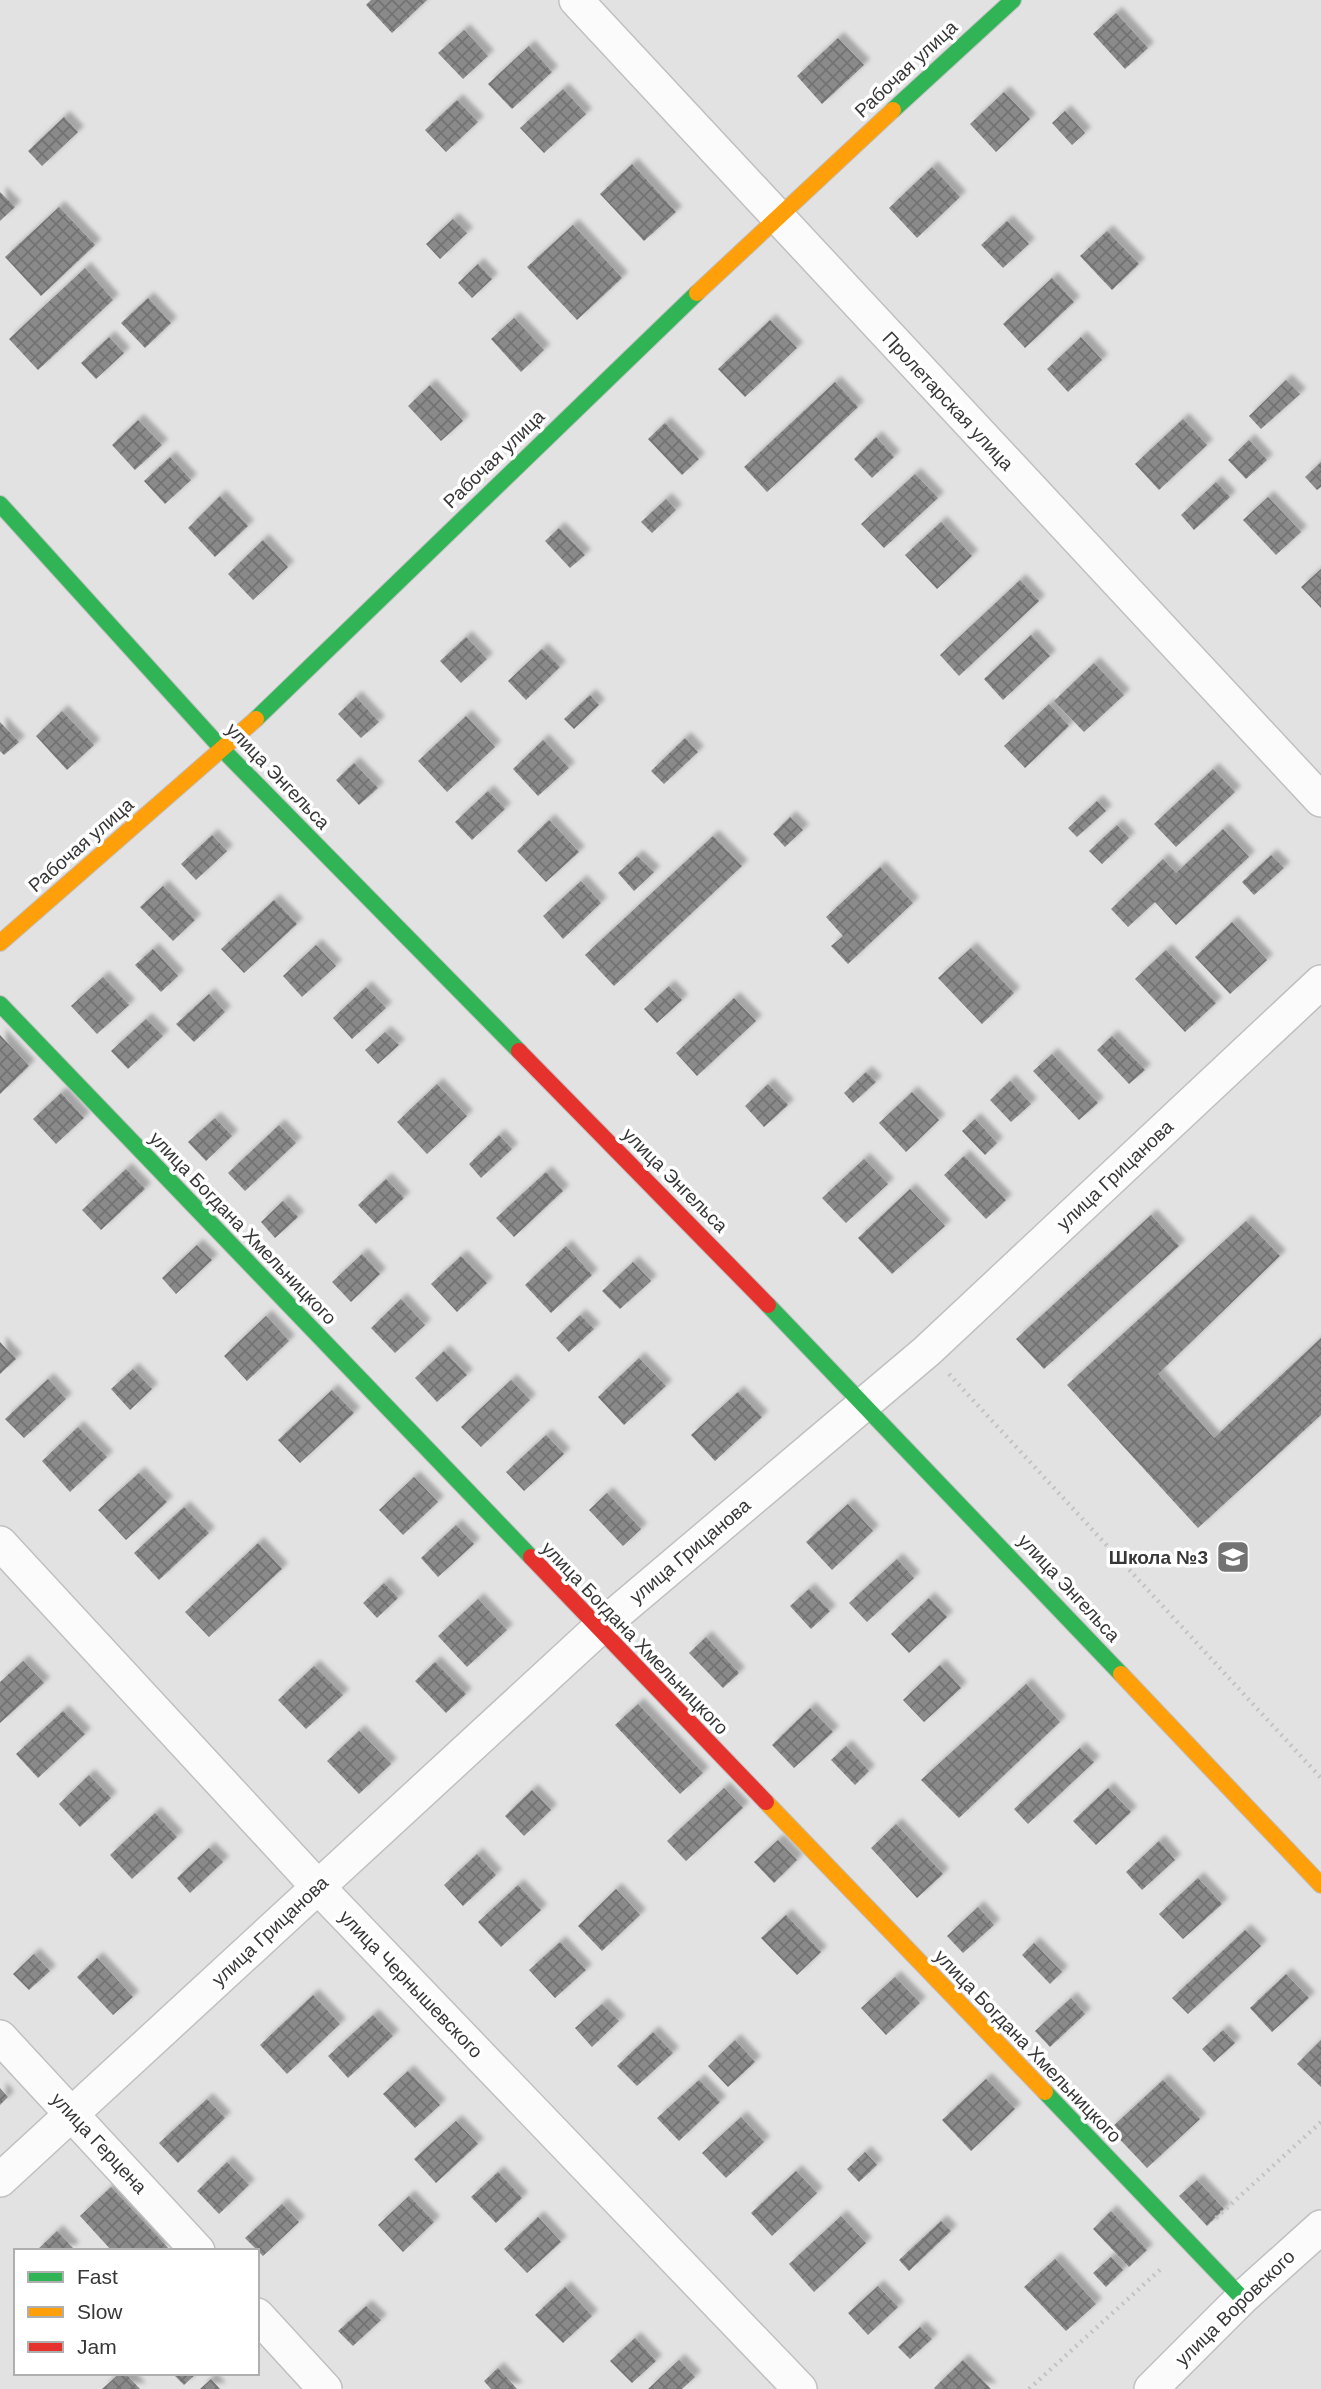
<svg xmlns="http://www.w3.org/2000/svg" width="1321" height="2389" viewBox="0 0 1321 2389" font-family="Helvetica,sans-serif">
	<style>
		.building { fill: url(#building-cross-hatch); filter: url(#shadow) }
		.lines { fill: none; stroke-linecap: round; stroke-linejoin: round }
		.street-casing { stroke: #c0c0c1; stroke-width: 36 }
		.fast-casing { stroke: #c0c0c1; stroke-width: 18 }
		.slow-casing { stroke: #c0c0c1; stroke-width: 18 }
		.jam-casing { stroke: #c0c0c1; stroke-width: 18 }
		.path { stroke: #c3c3c3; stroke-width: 4.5; stroke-dasharray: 2 5; stroke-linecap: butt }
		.street { stroke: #fbfbfb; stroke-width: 33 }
		.fast { stroke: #30b455; stroke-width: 16 }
		.slow { stroke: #ff9f0a; stroke-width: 16 }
		.jam { stroke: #e5322d; stroke-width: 16 }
		.labels { text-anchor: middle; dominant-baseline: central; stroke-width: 7; stroke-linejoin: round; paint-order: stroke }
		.street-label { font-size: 19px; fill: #373738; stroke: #fff }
		.poi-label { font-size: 19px; font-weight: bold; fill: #373738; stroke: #fff; text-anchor: end }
	</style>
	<defs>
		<pattern id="building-cross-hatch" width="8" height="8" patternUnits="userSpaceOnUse" patternTransform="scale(1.75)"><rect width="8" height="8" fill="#8a8a8a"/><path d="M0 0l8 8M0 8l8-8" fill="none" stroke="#727272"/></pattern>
		<filter id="shadow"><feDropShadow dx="6" dy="-6" stdDeviation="2" flood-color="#0004"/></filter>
	</defs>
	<rect width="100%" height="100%" fill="#e2e2e3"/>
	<g class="building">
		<polygon points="371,0 427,0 392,33 366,5"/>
		<polygon points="1116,13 1148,48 1125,69 1093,34"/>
		<polygon points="464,30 488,56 463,79 438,53"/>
		<polygon points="838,38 864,65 822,104 797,76"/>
		<polygon points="529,46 552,72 512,109 488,84"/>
		<polygon points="563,89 586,114 544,153 520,128"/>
		<polygon points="1004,92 1030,119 996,152 970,124"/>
		<polygon points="457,100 478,122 446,152 425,130"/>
		<polygon points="1065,111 1085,133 1072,145 1052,123"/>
		<polygon points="64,117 78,132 42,166 28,151"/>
		<polygon points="632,164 676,212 644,241 600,194"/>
		<polygon points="932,167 960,197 917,238 889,208"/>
		<polygon points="0,192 15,207 0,221"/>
		<polygon points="59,207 95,245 41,296 5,257"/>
		<polygon points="453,219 467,233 440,259 426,244"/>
		<polygon points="1007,221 1029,244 1003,268 981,245"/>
		<polygon points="573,225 622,278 577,320 527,267"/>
		<polygon points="1107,231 1139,264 1112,290 1080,256"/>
		<polygon points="478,264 492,279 472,298 458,283"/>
		<polygon points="85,268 113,300 38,370 9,339"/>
		<polygon points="1052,278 1074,302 1025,348 1003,324"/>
		<polygon points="148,298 171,323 145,348 121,323"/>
		<polygon points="514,318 544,350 521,372 491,339"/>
		<polygon points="770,320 797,348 745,397 718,369"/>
		<polygon points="109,337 124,353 96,379 81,363"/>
		<polygon points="1081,337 1102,360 1068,392 1047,369"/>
		<polygon points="1286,380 1300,394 1261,429 1249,416"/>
		<polygon points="835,382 858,407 767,492 744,467"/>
		<polygon points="430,385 463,421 441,441 408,406"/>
		<polygon points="1183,419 1207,445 1159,490 1135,464"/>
		<polygon points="138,420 162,445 135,470 112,445"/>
		<polygon points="665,423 699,459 682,475 648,439"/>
		<polygon points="876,437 894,457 872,478 854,459"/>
		<polygon points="1249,440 1267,460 1246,479 1228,460"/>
		<polygon points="170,457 191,480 165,504 144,481"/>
		<polygon points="1321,462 1321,487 1317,490 1305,477"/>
		<polygon points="915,474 938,498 884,548 861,524"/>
		<polygon points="1216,482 1230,497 1194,530 1181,515"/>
		<polygon points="220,496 248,526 215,557 188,528"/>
		<polygon points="1268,497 1301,532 1276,555 1243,520"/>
		<polygon points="666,499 676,510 652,533 641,522"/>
		<polygon points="941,522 972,556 937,589 905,555"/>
		<polygon points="559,528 585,555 570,568 545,541"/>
		<polygon points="263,540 288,567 253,600 228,574"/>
		<polygon points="1321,569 1321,608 1301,587"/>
		<polygon points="1020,580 1039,601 959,676 940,655"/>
		<polygon points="1031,635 1050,656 1003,700 984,679"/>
		<polygon points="466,637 487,659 461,683 440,661"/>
		<polygon points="542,649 560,667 526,700 508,681"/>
		<polygon points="1094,663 1124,695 1084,732 1054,701"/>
		<polygon points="590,695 599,705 574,729 564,719"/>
		<polygon points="356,697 379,722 361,738 338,714"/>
		<polygon points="1049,704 1069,726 1025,768 1004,746"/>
		<polygon points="62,711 94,745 67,770 36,736"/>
		<polygon points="466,716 495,747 447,792 418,761"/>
		<polygon points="0,722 19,742 4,755 0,751"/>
		<polygon points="685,738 698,752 664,784 651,771"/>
		<polygon points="543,740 569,768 538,796 513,769"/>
		<polygon points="354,763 378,788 359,805 336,780"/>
		<polygon points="1213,769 1235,792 1176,847 1154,824"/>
		<polygon points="488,791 505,809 472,840 455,822"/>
		<polygon points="1097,801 1106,811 1077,837 1068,828"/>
		<polygon points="790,817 803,830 785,847 773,834"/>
		<polygon points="549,820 579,852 546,882 517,851"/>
		<polygon points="1117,825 1129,838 1102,864 1089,851"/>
		<polygon points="1223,829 1249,857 1176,925 1155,902 1128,927 1111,909 1163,859 1176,873"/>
		<polygon points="212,835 227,851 196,880 181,864"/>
		<polygon points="713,836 742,866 614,986 585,955"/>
		<polygon points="1271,855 1284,868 1254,895 1242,882"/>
		<polygon points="637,856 654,872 634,891 618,873"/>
		<polygon points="880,867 913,903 848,964 831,946 843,936 826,917"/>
		<polygon points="581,881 601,903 563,939 543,916"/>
		<polygon points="163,886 195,920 173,941 140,907"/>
		<polygon points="274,900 297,924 244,973 221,949"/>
		<polygon points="1232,922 1267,960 1230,994 1195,957"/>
		<polygon points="316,945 336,966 302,997 283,976"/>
		<polygon points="971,948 1014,993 982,1024 938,978"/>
		<polygon points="153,949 178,976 161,992 135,965"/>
		<polygon points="1166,950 1216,1003 1185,1032 1135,979"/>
		<polygon points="103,977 129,1005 97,1034 71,1006"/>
		<polygon points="669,986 682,1000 657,1023 644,1009"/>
		<polygon points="366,987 386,1008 352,1039 333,1018"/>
		<polygon points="209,994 225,1012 194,1042 176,1024"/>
		<polygon points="734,998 756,1021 697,1076 676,1053"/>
		<polygon points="146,1019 163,1036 128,1069 111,1051"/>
		<polygon points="385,1032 399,1045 378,1064 365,1050"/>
		<polygon points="0,1035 29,1066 0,1094"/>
		<polygon points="1112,1036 1145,1070 1129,1084 1097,1050"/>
		<polygon points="1052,1054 1098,1103 1079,1120 1033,1071"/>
		<polygon points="866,1072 876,1082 853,1103 844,1093"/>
		<polygon points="1010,1081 1031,1104 1011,1122 990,1100"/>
		<polygon points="437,1084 467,1116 427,1154 397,1122"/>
		<polygon points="768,1084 788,1105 764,1127 745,1106"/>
		<polygon points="912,1092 939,1120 906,1152 879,1123"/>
		<polygon points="61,1093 84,1118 56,1144 33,1119"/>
		<polygon points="215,1118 232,1136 206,1161 188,1142"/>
		<polygon points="975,1119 997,1143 985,1155 962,1131"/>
		<polygon points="279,1125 296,1143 245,1191 228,1173"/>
		<polygon points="499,1135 512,1149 481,1178 469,1164"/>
		<polygon points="964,1156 1006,1200 986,1219 944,1175"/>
		<polygon points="864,1159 888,1184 846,1223 822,1198"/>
		<polygon points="126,1169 145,1189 101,1230 82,1210"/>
		<polygon points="546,1172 563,1191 514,1237 496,1218"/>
		<polygon points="386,1179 404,1198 376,1224 358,1205"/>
		<polygon points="910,1189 945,1226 892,1274 858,1238"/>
		<polygon points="283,1201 298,1217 275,1238 261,1222"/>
		<polygon points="1151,1215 1179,1246 1044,1369 1016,1339"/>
		<polygon points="1246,1221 1280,1256 1158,1374 1214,1438 1321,1338 1321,1415 1198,1528 1067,1385"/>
		<polygon points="197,1245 212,1260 176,1294 162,1278"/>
		<polygon points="566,1246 592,1275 551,1313 525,1285"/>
		<polygon points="362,1254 380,1274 351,1302 332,1282"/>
		<polygon points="461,1256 487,1283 457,1312 431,1284"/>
		<polygon points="633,1262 651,1281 620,1309 602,1291"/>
		<polygon points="401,1299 425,1325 395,1353 371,1328"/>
		<polygon points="580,1315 594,1329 569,1352 556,1338"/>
		<polygon points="266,1316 289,1341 247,1381 224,1356"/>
		<polygon points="0,1342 16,1359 0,1374"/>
		<polygon points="444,1351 467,1375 437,1402 415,1378"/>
		<polygon points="639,1358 666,1386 624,1425 598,1397"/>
		<polygon points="133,1369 152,1389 130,1410 111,1389"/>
		<polygon points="48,1379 66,1399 24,1438 5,1419"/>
		<polygon points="511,1380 530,1400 481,1447 461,1427"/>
		<polygon points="332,1390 354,1413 300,1463 278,1440"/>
		<polygon points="738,1392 762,1417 715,1461 691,1435"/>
		<polygon points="78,1427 107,1457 70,1492 42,1461"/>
		<polygon points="546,1435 564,1454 524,1491 506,1472"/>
		<polygon points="139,1473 167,1502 126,1540 98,1510"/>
		<polygon points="414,1477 438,1502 403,1535 379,1510"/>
		<polygon points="607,1493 641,1529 623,1546 589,1510"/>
		<polygon points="848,1504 873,1531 832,1570 806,1542"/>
		<polygon points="184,1507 209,1533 159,1580 134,1553"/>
		<polygon points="456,1525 474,1544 438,1577 421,1558"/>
		<polygon points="258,1543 282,1569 209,1637 185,1612"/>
		<polygon points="897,1559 914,1578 867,1622 849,1603"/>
		<polygon points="384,1583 398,1598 377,1618 363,1603"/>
		<polygon points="809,1589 830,1611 811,1629 790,1606"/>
		<polygon points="929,1598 947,1617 909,1653 891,1634"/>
		<polygon points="478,1599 507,1630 467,1667 438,1636"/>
		<polygon points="706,1637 739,1673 723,1688 689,1653"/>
		<polygon points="23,1661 44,1683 0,1723 0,1682"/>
		<polygon points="435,1662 466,1694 446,1713 415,1681"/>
		<polygon points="940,1665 961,1688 924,1722 903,1700"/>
		<polygon points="314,1666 343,1695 306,1729 278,1700"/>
		<polygon points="1026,1684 1060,1722 959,1818 921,1780"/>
		<polygon points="638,1704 703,1773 680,1794 615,1725"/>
		<polygon points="810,1708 833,1732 794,1768 772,1745"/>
		<polygon points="63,1711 85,1734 38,1778 16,1754"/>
		<polygon points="359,1731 391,1764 359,1794 327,1761"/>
		<polygon points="846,1746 869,1771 855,1785 831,1760"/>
		<polygon points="1080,1748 1094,1762 1028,1824 1014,1809"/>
		<polygon points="89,1775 111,1798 80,1827 59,1804"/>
		<polygon points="724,1788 743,1808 686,1861 667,1841"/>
		<polygon points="1108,1788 1131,1812 1096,1845 1073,1821"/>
		<polygon points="532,1790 551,1810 524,1836 505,1816"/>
		<polygon points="155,1813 177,1837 132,1879 110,1855"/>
		<polygon points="896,1824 943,1874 917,1898 871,1848"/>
		<polygon points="778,1840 797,1860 774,1883 754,1862"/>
		<polygon points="1159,1841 1175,1860 1142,1890 1126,1872"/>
		<polygon points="209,1848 223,1862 190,1893 177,1878"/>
		<polygon points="477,1854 496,1875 463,1906 444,1885"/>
		<polygon points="1198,1878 1222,1904 1183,1939 1159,1914"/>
		<polygon points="518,1885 541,1910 501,1947 478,1922"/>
		<polygon points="616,1889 640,1915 602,1951 578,1926"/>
		<polygon points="978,1907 994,1925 963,1953 947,1936"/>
		<polygon points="786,1915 821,1952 797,1975 761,1938"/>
		<polygon points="1245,1930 1261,1946 1188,2014 1172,1998"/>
		<polygon points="560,1942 586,1970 555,1998 529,1970"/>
		<polygon points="1034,1943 1062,1972 1050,1984 1022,1955"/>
		<polygon points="34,1954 50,1971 29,1990 13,1974"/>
		<polygon points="97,1958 133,1997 113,2015 77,1977"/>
		<polygon points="1286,1974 1309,1998 1272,2032 1250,2008"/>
		<polygon points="895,1977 920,2003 886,2035 861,2008"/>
		<polygon points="313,1995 340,2024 287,2074 260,2045"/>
		<polygon points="1071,1998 1085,2014 1050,2047 1035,2031"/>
		<polygon points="602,2004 619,2021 592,2047 575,2028"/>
		<polygon points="373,2015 393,2036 348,2078 328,2056"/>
		<polygon points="1223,2030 1235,2043 1214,2062 1202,2049"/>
		<polygon points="653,2032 673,2053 637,2086 617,2066"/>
		<polygon points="735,2040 755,2062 728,2087 708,2066"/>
		<polygon points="1321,2040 1321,2087 1297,2064"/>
		<polygon points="408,2071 440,2105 415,2128 383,2094"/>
		<polygon points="986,2079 1015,2109 971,2151 942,2120"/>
		<polygon points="699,2080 720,2102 679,2141 657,2118"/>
		<polygon points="1163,2080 1200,2119 1147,2168 1110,2129"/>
		<polygon points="0,2088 8,2097 0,2105"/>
		<polygon points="207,2099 225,2118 178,2163 159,2143"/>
		<polygon points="741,2117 764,2142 726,2178 702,2153"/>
		<polygon points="456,2121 478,2144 436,2183 414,2159"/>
		<polygon points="865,2152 877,2165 859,2182 847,2169"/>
		<polygon points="227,2162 249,2185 219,2214 197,2191"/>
		<polygon points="796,2171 817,2193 772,2236 751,2213"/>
		<polygon points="498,2172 522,2198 496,2223 471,2197"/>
		<polygon points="1197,2180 1224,2209 1207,2226 1179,2196"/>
		<polygon points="111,2187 171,2251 112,2251 80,2216"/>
		<polygon points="409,2196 434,2222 403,2252 378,2225"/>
		<polygon points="282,2204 299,2222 263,2256 245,2238"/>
		<polygon points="1111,2211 1147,2250 1129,2267 1093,2229"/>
		<polygon points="841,2216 866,2243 814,2292 789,2264"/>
		<polygon points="538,2217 561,2242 527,2273 504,2249"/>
		<polygon points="941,2221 951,2231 909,2271 899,2260"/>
		<polygon points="57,2231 73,2248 70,2251 36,2251"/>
		<polygon points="1111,2257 1123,2270 1106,2287 1093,2273"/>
		<polygon points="1055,2259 1096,2304 1066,2331 1024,2287"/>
		<polygon points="878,2286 898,2307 868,2335 848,2313"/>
		<polygon points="565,2287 592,2316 563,2343 535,2315"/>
		<polygon points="366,2306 381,2320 353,2346 338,2331"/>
		<polygon points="920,2327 932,2339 910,2359 898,2347"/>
		<polygon points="635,2338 656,2361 632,2383 610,2361"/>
		<polygon points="679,2360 695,2377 682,2389 648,2389"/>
		<polygon points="963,2360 991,2389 935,2389 934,2388"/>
		<polygon points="498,2368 517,2389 491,2389 484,2381"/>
		<polygon points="120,2373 125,2373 140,2389 102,2389"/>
		<polygon points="172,2373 197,2373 184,2385"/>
		<polygon points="211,2379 220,2389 200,2389"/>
	</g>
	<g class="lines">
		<defs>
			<g id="street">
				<polyline points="576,0 1321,800"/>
				<polyline points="0,1543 318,1887 800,2389"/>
				<polyline points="0,2037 198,2251"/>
				<polyline points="0,2180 598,1629 927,1351 1321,982"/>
				<polyline points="257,2315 325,2389"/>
				<polyline points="1151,2389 1242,2298 1321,2227"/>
			</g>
			<g id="fast">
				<polyline points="893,110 1013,0"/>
				<polyline points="0,504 223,750 519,1051"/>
				<polyline points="256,719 697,293"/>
				<polyline points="0,1004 531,1557"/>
				<polyline points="768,1305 1121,1674"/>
				<polyline points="1045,2092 1242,2298"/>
			</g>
			<g id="slow">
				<polyline points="697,293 893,110"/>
				<polyline points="0,943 256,719"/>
				<polyline points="1121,1674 1321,1885"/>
				<polyline points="766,1802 1045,2092"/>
			</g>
			<g id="jam">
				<polyline points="519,1051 768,1305"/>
				<polyline points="531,1557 766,1802"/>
			</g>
		</defs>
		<use href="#street" class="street-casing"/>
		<use href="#fast" class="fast-casing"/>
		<use href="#slow" class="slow-casing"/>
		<use href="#jam" class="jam-casing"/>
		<g class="path">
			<polyline points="949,1374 1321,1778"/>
			<polyline points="1216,2218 1321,2122"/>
			<polyline points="1029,2389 1163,2267"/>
		</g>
		<use href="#street" class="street"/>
		<use href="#fast" class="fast"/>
		<use href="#slow" class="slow"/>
		<use href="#jam" class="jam"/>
	</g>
	<defs>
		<symbol id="school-square" viewBox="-11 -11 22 22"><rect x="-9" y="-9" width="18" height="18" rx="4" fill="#737374" stroke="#fff"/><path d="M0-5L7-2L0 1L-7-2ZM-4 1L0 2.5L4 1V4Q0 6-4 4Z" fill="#fff"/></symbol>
	</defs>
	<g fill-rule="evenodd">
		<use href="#school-square" x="1214" y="1538" width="38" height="38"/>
	</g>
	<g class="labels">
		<g class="street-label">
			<text transform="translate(906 69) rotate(-43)">Рабочая улица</text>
			<text transform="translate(948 401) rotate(47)">Пролетарская улица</text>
			<text transform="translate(494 459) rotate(-44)">Рабочая улица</text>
			<text transform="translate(278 776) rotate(46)">улица Энгельса</text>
			<text transform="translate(81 845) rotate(-41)">Рабочая улица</text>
			<text transform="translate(1115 1175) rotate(-43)">улица Грицанова</text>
			<text transform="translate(675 1180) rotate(45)">улица Энгельса</text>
			<text transform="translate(243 1228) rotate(46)">улица Богдана Хмельницкого</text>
			<text transform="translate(690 1551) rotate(-40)">улица Грицанова</text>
			<text transform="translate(1069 1588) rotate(47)">улица Энгельса</text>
			<text transform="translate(635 1638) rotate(46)">улица Богдана Хмельницкого</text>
			<text transform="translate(270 1931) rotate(-43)">улица Грицанова</text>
			<text transform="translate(411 1984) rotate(46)">улица Чернышевского</text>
			<text transform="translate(1028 2046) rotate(46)">улица Богдана Хмельницкого</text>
			<text transform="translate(99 2143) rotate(47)">улица Герцена</text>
			<text transform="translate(1235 2308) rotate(-44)">улица Воровского</text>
		</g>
		<g class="poi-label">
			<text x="1208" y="1557">Школа №3</text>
		</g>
	</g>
	<rect x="14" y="2249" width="245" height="126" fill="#ffffff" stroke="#afafaf" stroke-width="2"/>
	<rect x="28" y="2272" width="35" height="10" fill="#30b455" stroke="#afafaf" stroke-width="2"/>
	<text x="77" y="2284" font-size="21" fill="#373738">Fast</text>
	<rect x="28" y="2307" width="35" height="10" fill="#ff9f0a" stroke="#afafaf" stroke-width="2"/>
	<text x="77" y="2319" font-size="21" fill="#373738">Slow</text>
	<rect x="28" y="2342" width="35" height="10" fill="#e5322d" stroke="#afafaf" stroke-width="2"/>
	<text x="77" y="2354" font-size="21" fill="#373738">Jam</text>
</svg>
